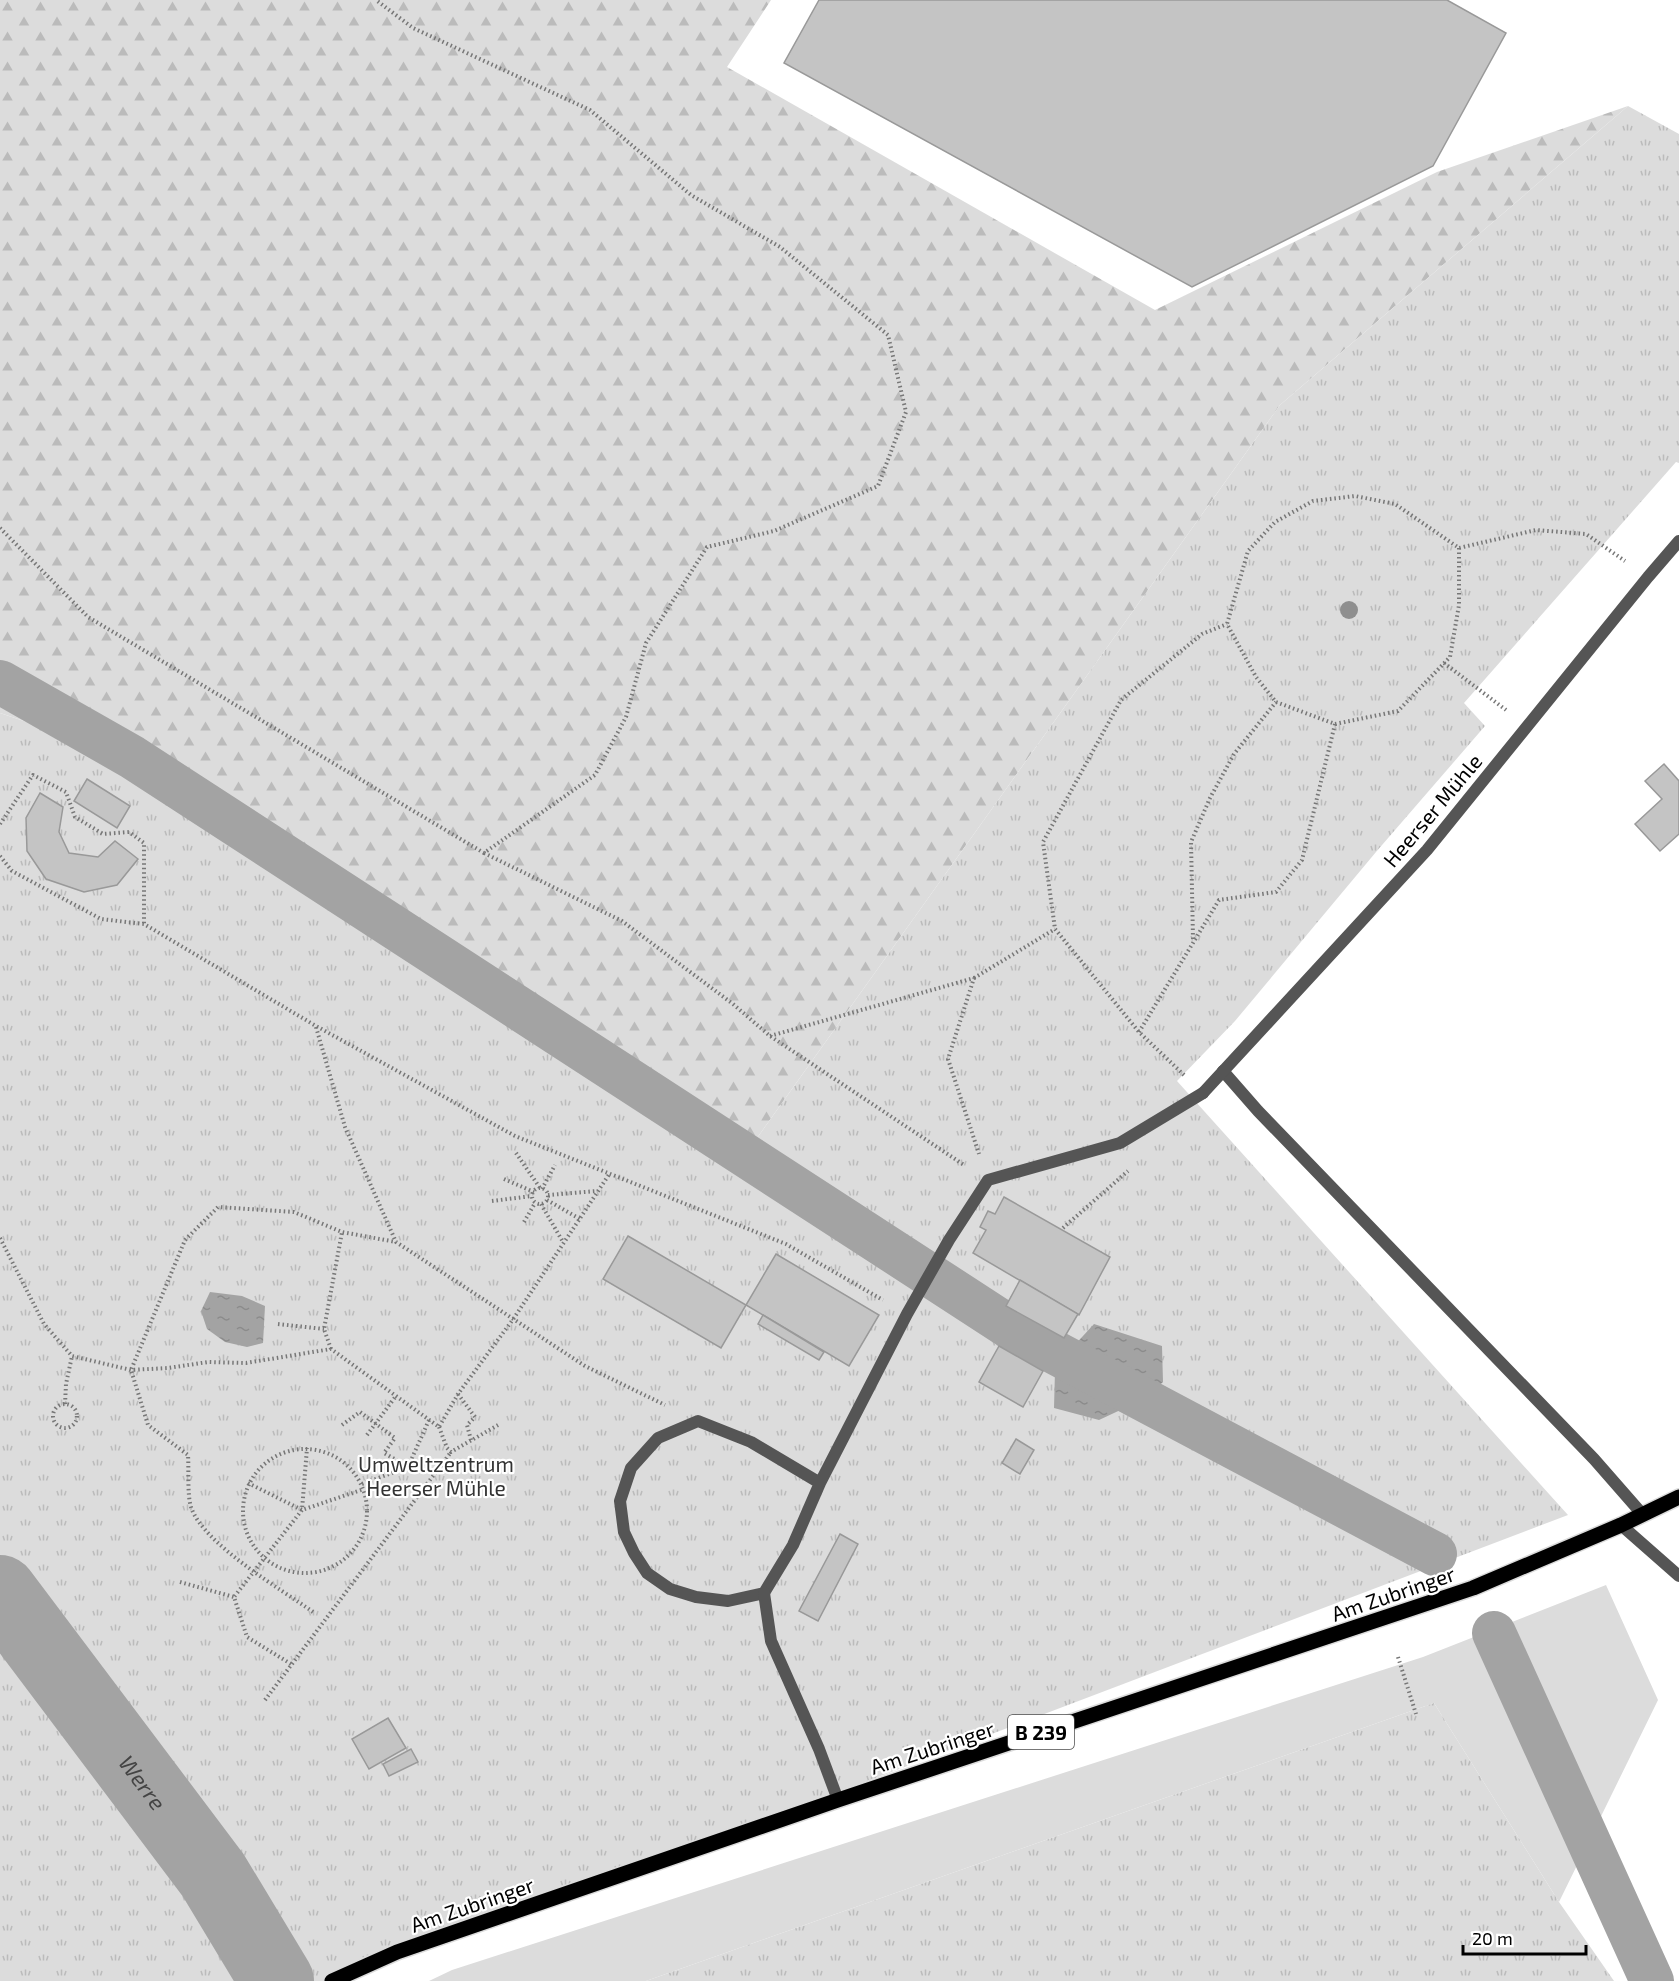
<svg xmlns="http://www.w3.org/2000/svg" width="1679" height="1981" viewBox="0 0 1679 1981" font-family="'Exo 2',sans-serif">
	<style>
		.grass { fill: #dcdcdc }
		.forest { fill: url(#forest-firs) }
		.park { fill: url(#park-tufts) }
		.water { fill: url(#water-ripples) }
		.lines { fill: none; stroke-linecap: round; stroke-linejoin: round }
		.canal { stroke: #a3a3a3; stroke-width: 44 }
		.river { stroke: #a3a3a3; stroke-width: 74 }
		.building { fill: #c4c4c4; stroke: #999; stroke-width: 1.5 }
		.primary-casing { stroke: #dbdbdb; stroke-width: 18 }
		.path { stroke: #777; stroke-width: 4; stroke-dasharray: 1.5 3; stroke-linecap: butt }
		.lane { stroke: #555; stroke-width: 12 }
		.street { stroke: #555; stroke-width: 12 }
		.primary { stroke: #000; stroke-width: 15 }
		.tree { fill: #8f8f8f }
		.labels { text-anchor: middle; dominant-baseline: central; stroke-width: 4.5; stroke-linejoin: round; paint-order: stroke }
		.shield { fill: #fff; stroke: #4c4c4c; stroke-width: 1.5 }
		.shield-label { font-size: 20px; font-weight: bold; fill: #000 }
		.street-label { font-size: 21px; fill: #000; stroke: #fff }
		.park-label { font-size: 21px; fill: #333; stroke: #fff }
		.water-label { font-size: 22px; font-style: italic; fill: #444; stroke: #fff }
	</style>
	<defs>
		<pattern id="forest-firs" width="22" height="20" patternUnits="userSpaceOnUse" patternTransform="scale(1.5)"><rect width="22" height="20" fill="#dcdcdc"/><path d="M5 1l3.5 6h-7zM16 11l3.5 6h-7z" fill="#bbb"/></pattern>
		<pattern id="park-tufts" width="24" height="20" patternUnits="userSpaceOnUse" patternTransform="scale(1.5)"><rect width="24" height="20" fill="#dcdcdc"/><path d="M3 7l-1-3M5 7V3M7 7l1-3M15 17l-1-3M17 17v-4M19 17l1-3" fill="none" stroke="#bbb"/></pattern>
		<pattern id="water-ripples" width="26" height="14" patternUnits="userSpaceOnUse" patternTransform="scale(1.5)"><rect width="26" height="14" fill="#a3a3a3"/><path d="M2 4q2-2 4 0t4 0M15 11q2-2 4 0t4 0" fill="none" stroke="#8b8b8b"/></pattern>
	</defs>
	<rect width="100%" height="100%" fill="#fff"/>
	<polygon class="grass" points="1606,1585 1658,1700 1559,1902 1434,1703 646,1981 429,1981 452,1970 1423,1657"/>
	<polygon class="forest" points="0,0 771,0 727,67 1155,310 1437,172 1628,106 1280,405 747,1152 39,726 0,713"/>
	<g class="park">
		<polygon points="1628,106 1679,134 1679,463 1676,462 1464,703 1485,726 1376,852 1235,1021 1177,1081 1568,1515 836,1793 330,1981 0,1981 0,713 39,726 747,1152 1280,405"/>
		<polygon points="1434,1703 1559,1902 1614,1981 646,1981"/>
	</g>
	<g class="water">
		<polygon points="210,1292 242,1296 265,1306 263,1343 247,1347 225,1342 207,1329 201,1311"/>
		<polygon points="1015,1317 1071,1349 1094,1324 1162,1346 1163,1382 1144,1399 1099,1420 1054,1408 1055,1371 1001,1340"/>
	</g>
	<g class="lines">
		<g class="canal">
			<polyline points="0,682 132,757 1022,1335 1435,1554"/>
			<polyline points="1494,1633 1652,1981"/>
		</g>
		<path class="river" id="s1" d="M0 1592 213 1875 277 1981"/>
	</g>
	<g class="building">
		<polygon points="819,0 1447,0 1506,33 1433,166 1192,287 784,63"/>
		<polygon points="1664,764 1679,781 1679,834 1660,851 1635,824 1662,799 1645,781"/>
		<polygon points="87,779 130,806 117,828 74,801"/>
		<polygon points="40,793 63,807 59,832 69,853 98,857 115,841 138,859 117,885 84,892 46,879 27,851 26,818"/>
		<polygon points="1004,1197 1110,1257 1079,1315 973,1253 986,1230 980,1227 988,1211 995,1214"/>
		<polygon points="628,1236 746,1305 721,1348 603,1279"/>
		<polygon points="776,1254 879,1315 849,1366 746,1305"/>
		<polygon points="1020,1280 1078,1314 1064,1338 1006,1306"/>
		<polygon points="763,1315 824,1352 819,1360 758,1324"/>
		<polygon points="999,1346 1043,1371 1023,1407 979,1382"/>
		<polygon points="1016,1439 1034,1450 1020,1474 1002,1463"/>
		<polygon points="840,1534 858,1544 818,1621 799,1611"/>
		<polygon points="388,1718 406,1748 369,1769 352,1739"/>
		<polygon points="411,1749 418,1762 389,1776 383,1764"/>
	</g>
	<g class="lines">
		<defs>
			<polyline id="primary" points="332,1981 397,1952 838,1800 1473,1588 1621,1525 1679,1497"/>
		</defs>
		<use href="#primary" class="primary-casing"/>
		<g class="path">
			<polyline points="0,528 88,617 484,853 595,775 626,717 646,643 707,547 774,531 878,486 906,412 888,335 780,247 691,195 590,110 413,28 376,0"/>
			<polyline points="1459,548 1459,605 1450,657 1398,711 1335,724 1276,702 1256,677 1227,624 1248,551 1275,522 1313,501 1355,496 1395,504 1459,548 1536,530 1586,534 1625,561"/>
			<polyline points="1444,663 1506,710"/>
			<polyline points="0,824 33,775 66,792 75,817 103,834 129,832 144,843 144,924"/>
			<polyline points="484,853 622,921 733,1004 770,1036 964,1165"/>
			<polyline points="0,856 12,871 101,919 144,924 316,1026 515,1136 786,1244 883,1300"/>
			<polyline points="1193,939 1191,842 1210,798 1234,754 1276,702"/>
			<polyline points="974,978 1055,929"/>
			<polyline points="316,1027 345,1127 396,1242 585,1366 665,1405"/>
			<polyline points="1139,1032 1219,900 1276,892 1302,860 1335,724"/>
			<polyline points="770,1036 974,978 948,1059 979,1154"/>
			<polyline points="1184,1075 1139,1032 1055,929 1043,842 1121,700 1202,634 1227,624"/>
			<polyline points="516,1153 540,1188"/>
			<polyline points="504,1179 534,1192"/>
			<circle cx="540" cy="1196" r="8"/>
			<polyline points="542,1189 555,1165"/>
			<polyline points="548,1195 597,1191"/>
			<polyline points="547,1200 580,1219"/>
			<polyline points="492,1201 532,1196"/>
			<polyline points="541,1204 563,1242"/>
			<polyline points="524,1222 535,1203"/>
			<polyline points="1063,1228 1128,1171"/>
			<polyline points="0,1238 44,1324 72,1356 131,1370 168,1368 208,1362 246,1363 331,1349 439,1427 458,1394 514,1318 610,1173"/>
			<polyline points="278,1324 324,1329"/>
			<polyline points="331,1349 324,1329 342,1232"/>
			<polyline points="458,1394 475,1417 467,1425 471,1440"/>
			<circle cx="65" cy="1416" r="12"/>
			<polyline points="65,1404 66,1384 72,1356"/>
			<polyline points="342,1425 360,1412 395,1438 384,1453 408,1467"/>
			<polyline points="439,1427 447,1448 451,1452 498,1425"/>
			<polyline points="367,1435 396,1396"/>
			<circle cx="305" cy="1511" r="62"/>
			<polyline points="248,1483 302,1510 364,1489"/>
			<polyline points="362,1484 408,1467 429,1420"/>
			<polyline points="180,1582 234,1597"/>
			<path d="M313 1612C281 1589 203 1544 191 1507 187 1495 189 1468 188 1455L148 1425 131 1370 185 1240 218 1207 294 1212 342 1232 396 1242"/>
			<polyline points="1398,1657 1416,1714"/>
			<polyline points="291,1664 247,1637 234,1597 302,1510 307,1448"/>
			<polyline points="265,1700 451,1452"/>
		</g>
		<g class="lane">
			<polyline points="1223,1071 1258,1111 1594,1459 1643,1515"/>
			<polyline points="820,1483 751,1442 698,1421 658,1438 631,1468 620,1501 624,1532 634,1553 647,1573 670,1589 696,1597 728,1601 764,1593 793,1545 820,1483 907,1314 949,1240 988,1180 1120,1143 1203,1093"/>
			<polyline points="1621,1525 1679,1576"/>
			<polyline points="764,1593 771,1641 819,1749 838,1800"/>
		</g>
		<polyline class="street" points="1203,1093 1427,850 1648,577 1679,541"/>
		<use href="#primary" class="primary"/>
	</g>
	<circle class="tree" cx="1349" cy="610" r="9"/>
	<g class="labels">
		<rect class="shield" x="1008" y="1715" width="66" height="34" rx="4.5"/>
		<g class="shield-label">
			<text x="1041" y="1732">B 239</text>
		</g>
		<g class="street-label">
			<text transform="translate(1432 810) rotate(-50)">Heerser Mühle</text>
			<text transform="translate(1393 1593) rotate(-19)">Am Zubringer</text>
			<text transform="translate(932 1747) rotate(-18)">Am Zubringer</text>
			<text transform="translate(472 1904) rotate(-19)">Am Zubringer</text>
		</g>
		<g class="park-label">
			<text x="436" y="1463">Umweltzentrum<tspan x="436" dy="24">Heerser Mühle</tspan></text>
		</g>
		<g class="water-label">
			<text stroke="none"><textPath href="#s1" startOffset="238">Werre</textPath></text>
		</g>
	</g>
	<path d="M1463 1945v9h123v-9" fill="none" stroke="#000000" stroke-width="3"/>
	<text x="1472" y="1945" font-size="18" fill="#000000" stroke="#ffffff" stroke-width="4.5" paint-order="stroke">20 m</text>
</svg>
